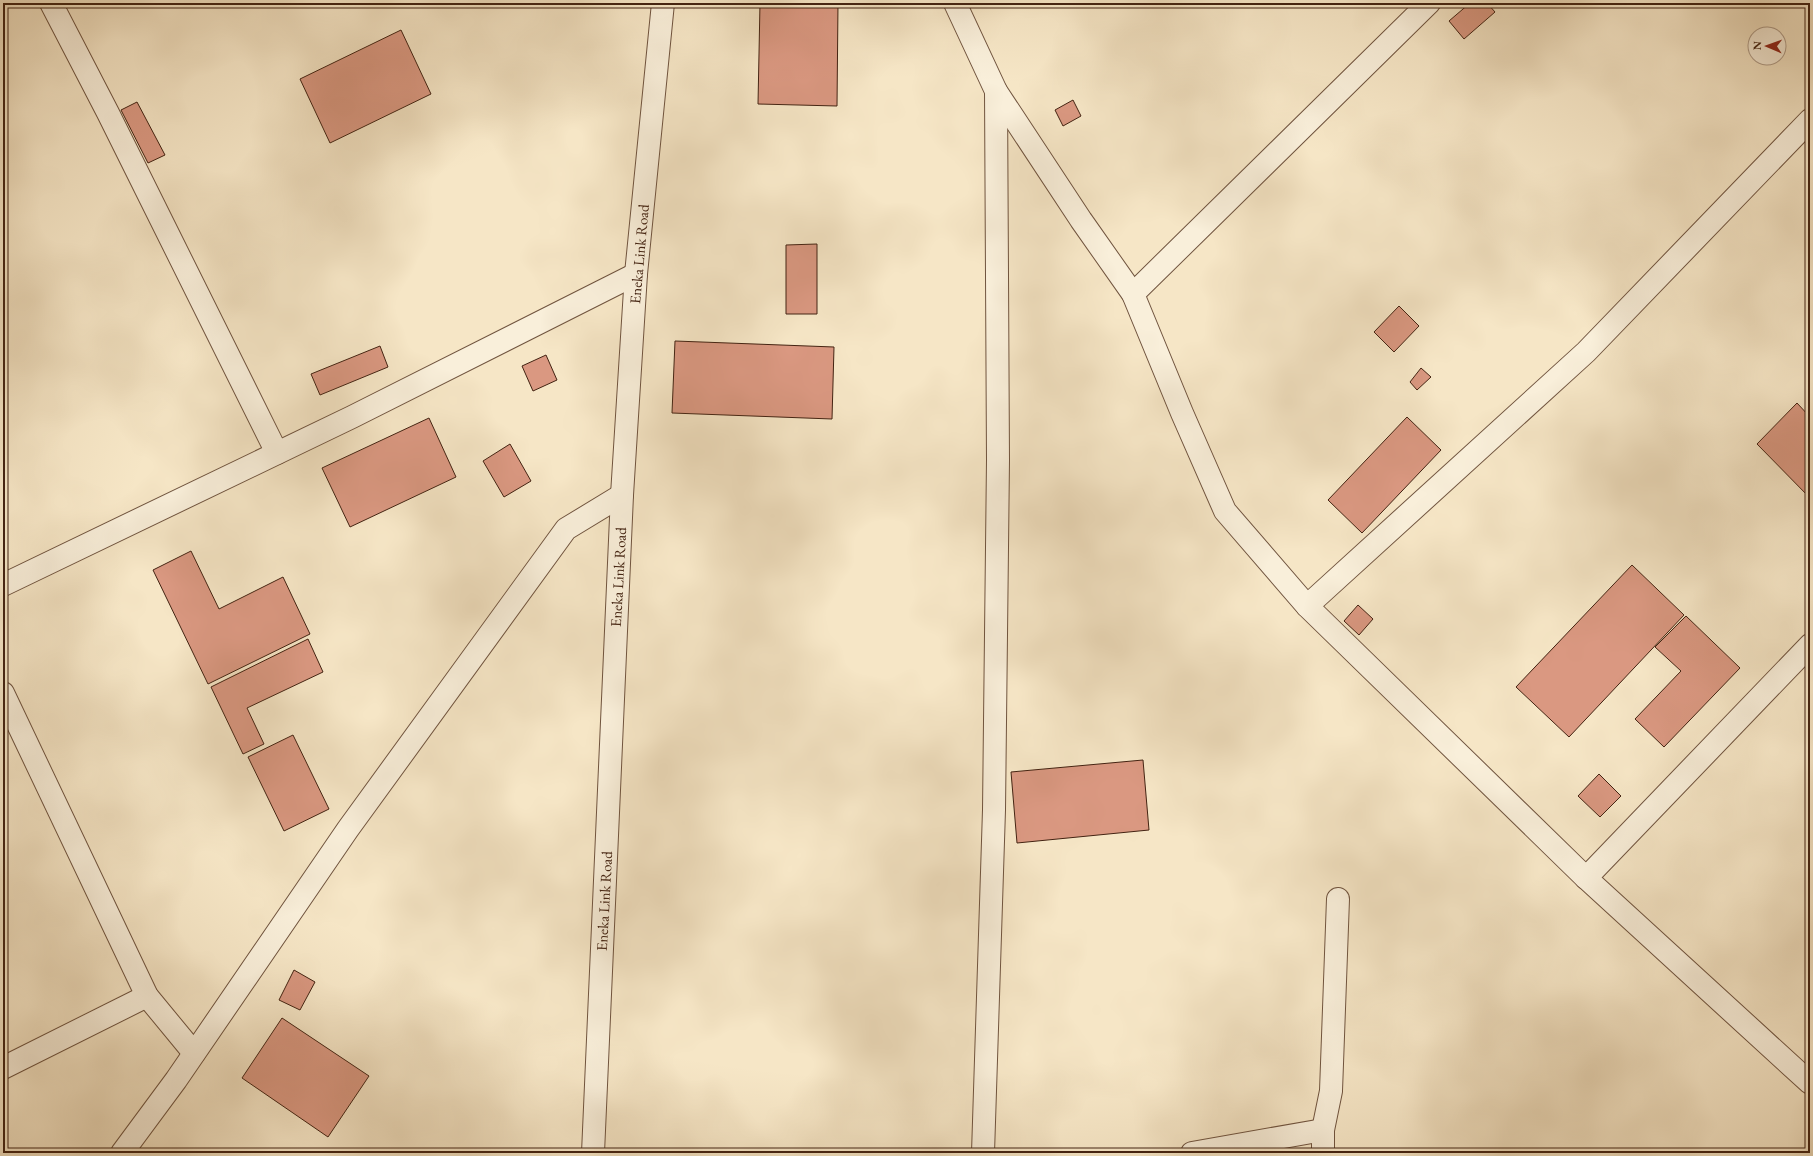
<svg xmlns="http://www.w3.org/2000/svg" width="1813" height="1156" viewBox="0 0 1813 1156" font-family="'EB Garamond',serif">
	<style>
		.building { fill: #da9881; stroke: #432312 }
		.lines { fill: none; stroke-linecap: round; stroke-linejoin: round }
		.minor-casing { stroke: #70543f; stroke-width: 24 }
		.minor { stroke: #f9efda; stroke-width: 22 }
		.labels { text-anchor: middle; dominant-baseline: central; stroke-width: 4; stroke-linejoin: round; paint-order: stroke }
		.street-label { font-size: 15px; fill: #432312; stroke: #f9efda }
	</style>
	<rect width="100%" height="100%" fill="#f6e6c6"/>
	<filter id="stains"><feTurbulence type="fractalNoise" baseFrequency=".005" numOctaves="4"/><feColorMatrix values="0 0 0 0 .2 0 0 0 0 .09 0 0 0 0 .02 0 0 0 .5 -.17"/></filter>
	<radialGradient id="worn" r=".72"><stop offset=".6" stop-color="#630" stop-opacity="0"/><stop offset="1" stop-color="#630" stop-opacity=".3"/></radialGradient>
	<g class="building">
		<polygon points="760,3 838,3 837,106 758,104"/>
		<polygon points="1470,3 1487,3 1495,12 1464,39 1449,21"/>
		<polygon points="401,30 431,94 330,143 300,79"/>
		<polygon points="1073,100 1081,116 1063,126 1055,110"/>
		<polygon points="137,102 165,155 148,163 121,110"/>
		<polygon points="817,244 817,314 786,314 786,245"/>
		<polygon points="1399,306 1419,326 1394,352 1374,332"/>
		<polygon points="675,341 834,347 832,419 672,413"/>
		<polygon points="380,346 388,367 320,395 311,374"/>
		<polygon points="546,355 557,380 533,391 522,366"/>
		<polygon points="1421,368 1431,377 1417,390 1410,382"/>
		<polygon points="1797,403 1810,417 1810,498 1757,444"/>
		<polygon points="1407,417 1441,450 1362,533 1328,500"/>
		<polygon points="429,418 456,477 350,527 322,468"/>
		<polygon points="510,444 531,481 504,497 483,461"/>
		<polygon points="191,551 219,609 283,577 310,634 208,684 153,570"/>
		<polygon points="1632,565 1684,615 1569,737 1516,687"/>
		<polygon points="1358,605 1373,619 1359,635 1344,621"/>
		<polygon points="1686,616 1740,668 1664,747 1635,719 1681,671 1655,647"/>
		<polygon points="308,639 323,672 247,708 264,744 243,754 211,687"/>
		<polygon points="293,735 329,809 284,831 248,757"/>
		<polygon points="1143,760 1149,830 1017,843 1011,772"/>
		<polygon points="1599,774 1621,796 1600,817 1578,796"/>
		<polygon points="294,970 315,982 300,1010 279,1000"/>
		<polygon points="282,1018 369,1076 328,1137 242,1078"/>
	</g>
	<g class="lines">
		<defs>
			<g id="minor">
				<polyline points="51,3 108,113 277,453"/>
				<polyline points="955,3 996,91 1081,220 1133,294 1182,413 1225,511 1307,606 1586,878 1810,1083"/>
				<polyline points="1133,294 1429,3"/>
				<polyline points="3,585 352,417 636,274"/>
				<polyline points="1307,606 1586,352 1810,120"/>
				<polyline points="3,693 147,996 194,1053"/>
				<polyline points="1586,878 1810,645"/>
				<polyline points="3,1068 147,996"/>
				<polyline points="122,1153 176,1080 348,829 566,529 622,495"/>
				<polyline points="593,1153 622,495 636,274 663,3"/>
				<polyline points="983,1153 994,810 998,460 996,91"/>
				<polyline points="1192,1153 1323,1130"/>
				<polyline points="1323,1153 1323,1130 1331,1091 1338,899"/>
			</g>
		</defs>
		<use href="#minor" class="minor-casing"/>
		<use href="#minor" class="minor"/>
	</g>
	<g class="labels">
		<g class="street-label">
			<text transform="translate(639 254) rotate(-85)">Eneka Link Road</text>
			<text transform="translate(618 577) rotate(-87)">Eneka Link Road</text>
			<text transform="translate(604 901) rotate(-87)">Eneka Link Road</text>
		</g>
	</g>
	<rect width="1813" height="1156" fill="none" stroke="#f6e6c6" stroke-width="16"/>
	<rect x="4" y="4" width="1805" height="1148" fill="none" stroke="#432312" stroke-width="2"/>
	<rect x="8" y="8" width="1797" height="1140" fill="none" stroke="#432312"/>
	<g transform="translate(1767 46) rotate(272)"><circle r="19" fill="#f9efda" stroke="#b09d8a"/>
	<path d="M0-3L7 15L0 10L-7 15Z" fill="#8f2418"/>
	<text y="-6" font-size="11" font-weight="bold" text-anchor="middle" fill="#432312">N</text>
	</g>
	<rect width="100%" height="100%" filter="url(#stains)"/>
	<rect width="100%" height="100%" fill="url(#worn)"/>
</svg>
